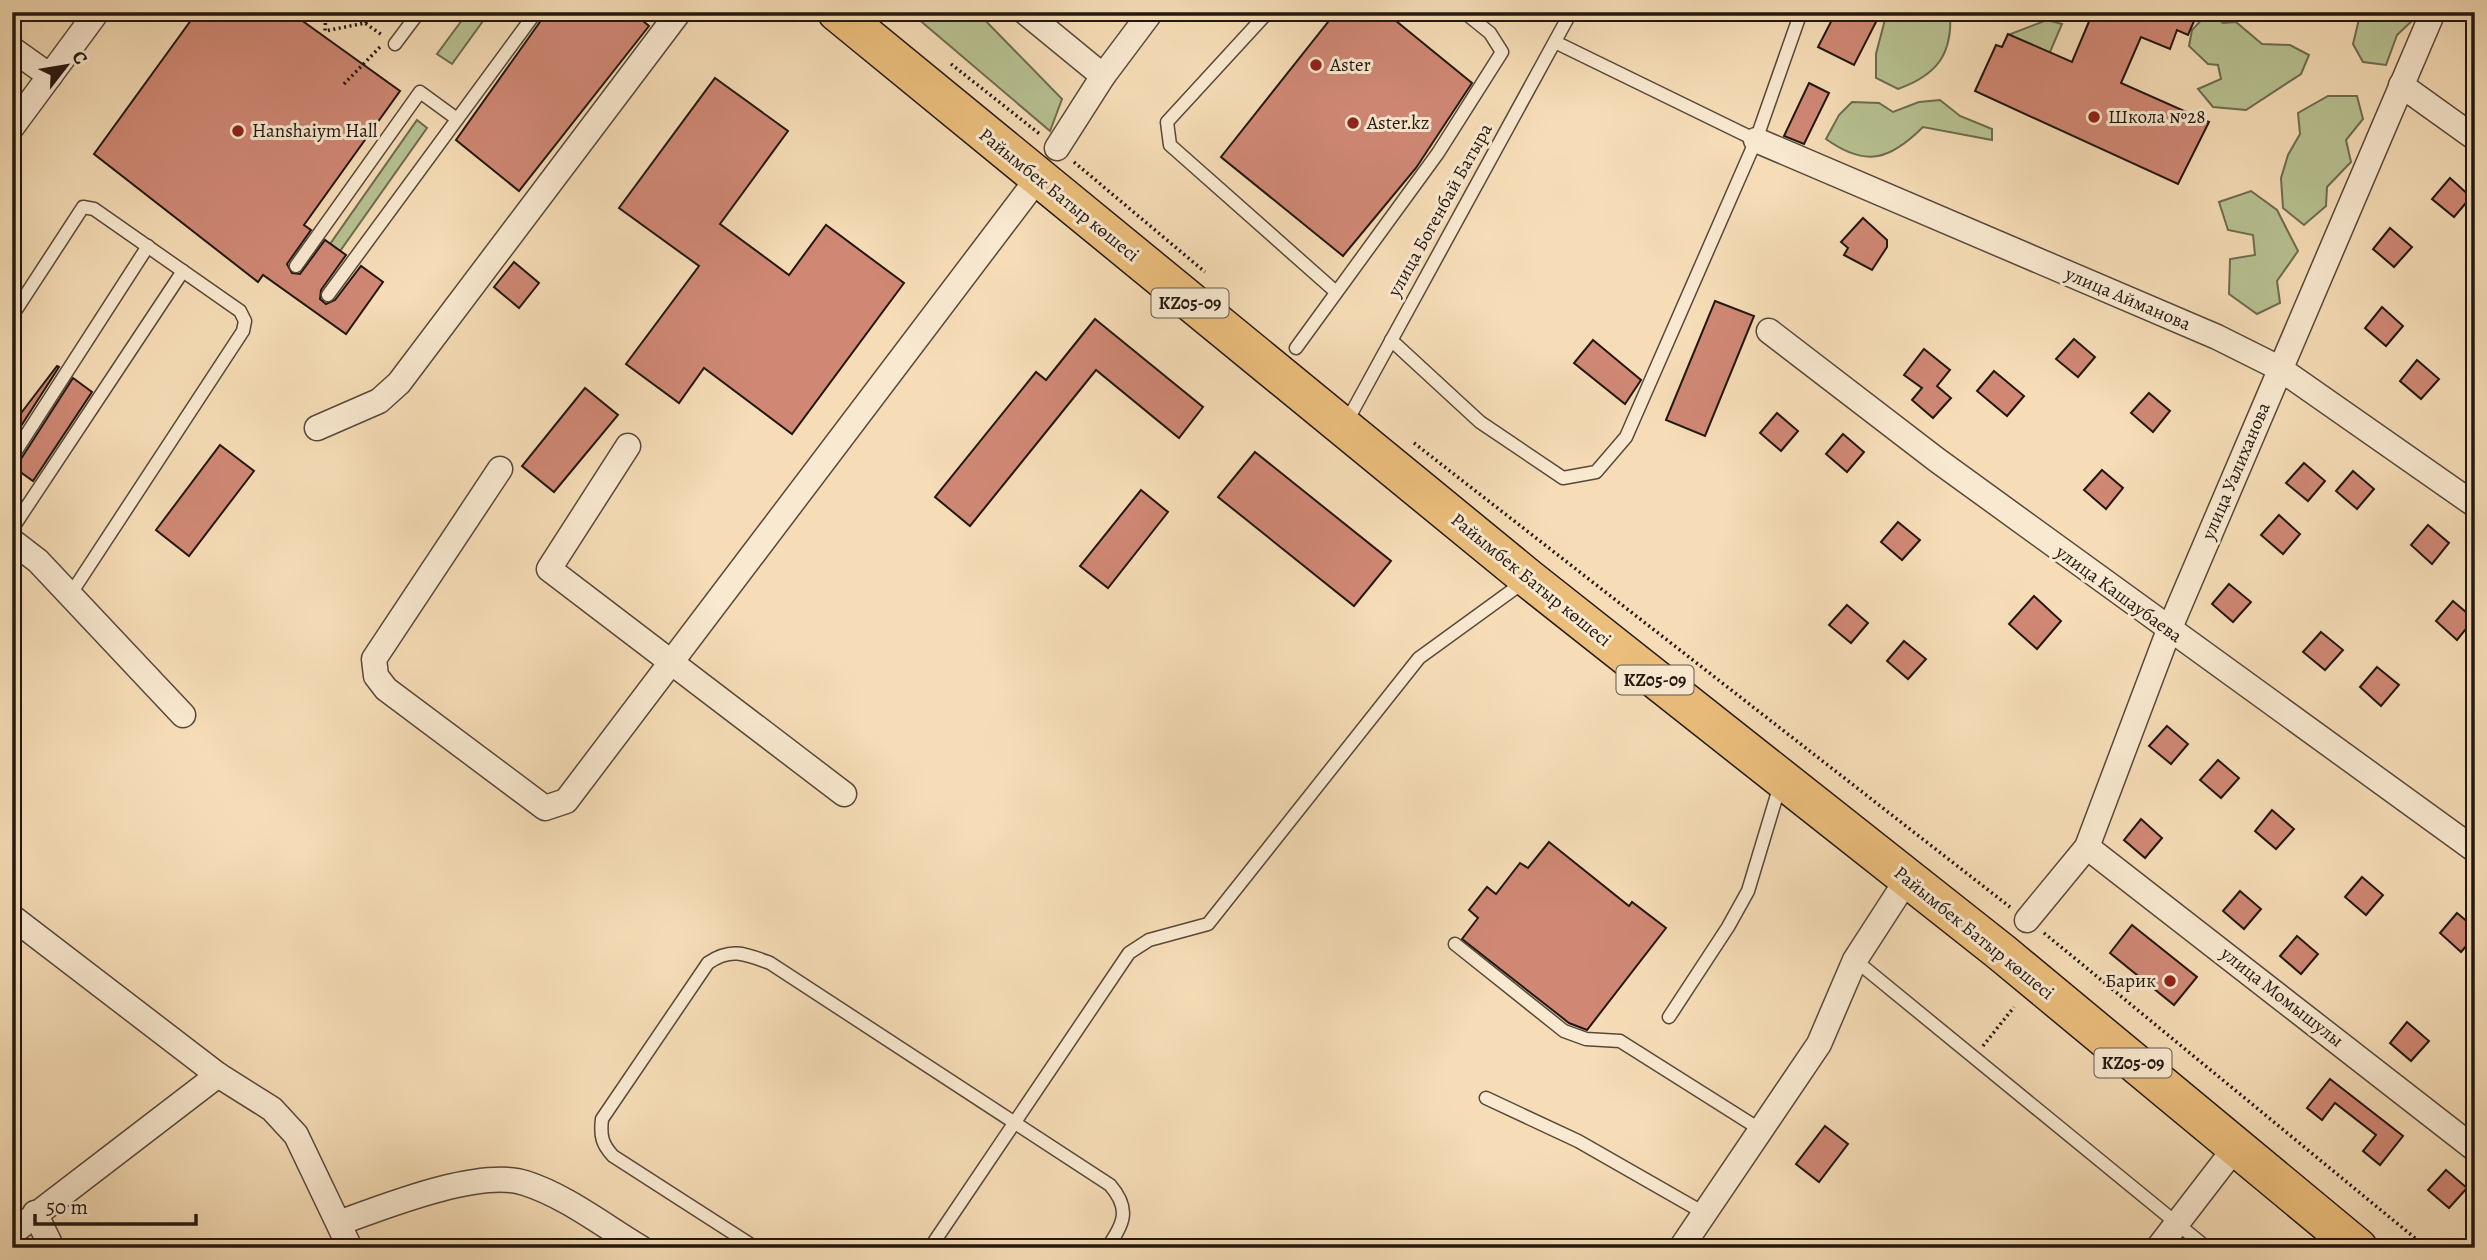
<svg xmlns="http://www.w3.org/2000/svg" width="2487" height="1260" viewBox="0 0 2487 1260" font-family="Alegreya,serif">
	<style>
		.green { fill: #b8c292; stroke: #6d6c51; stroke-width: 2 }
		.building { fill: #d08875; stroke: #221710; stroke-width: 2 }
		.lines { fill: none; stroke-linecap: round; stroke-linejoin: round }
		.lane-casing { stroke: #57483a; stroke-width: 15 }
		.street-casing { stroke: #57483a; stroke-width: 27 }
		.primary-casing { stroke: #221710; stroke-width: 41 }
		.path { stroke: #221710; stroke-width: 3.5; stroke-dasharray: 2 3.5; stroke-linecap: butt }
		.lane { stroke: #f9e9d0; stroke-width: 12 }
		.street { stroke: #f9e9d0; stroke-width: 24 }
		.primary { stroke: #ebbe7c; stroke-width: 38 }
		.poi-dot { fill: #8f2418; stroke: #f9e9d0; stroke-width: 2.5 }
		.labels { text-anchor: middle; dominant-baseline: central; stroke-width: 6; stroke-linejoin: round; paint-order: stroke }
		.shield { fill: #f9e9d0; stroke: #62564a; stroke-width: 2 }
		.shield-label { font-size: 18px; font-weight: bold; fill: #221710 }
		.poi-label { font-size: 19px; fill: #221710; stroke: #f9e9d0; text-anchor: start }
		.street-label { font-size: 19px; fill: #221710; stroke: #f9e9d0 }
	</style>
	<rect width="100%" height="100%" fill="#f6ddb7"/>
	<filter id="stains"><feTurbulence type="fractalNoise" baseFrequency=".00286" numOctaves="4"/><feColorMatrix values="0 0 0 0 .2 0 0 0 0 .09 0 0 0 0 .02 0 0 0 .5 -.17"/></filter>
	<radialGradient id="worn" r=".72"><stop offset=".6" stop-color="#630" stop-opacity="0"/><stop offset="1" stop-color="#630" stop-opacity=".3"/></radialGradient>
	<g class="green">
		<polygon points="468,12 488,14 452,64 437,54"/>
		<polygon points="910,12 977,12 1062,99 1050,131"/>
		<path d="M1887 12H1950C1953 54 1937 75 1898 89L1876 78V54Z"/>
		<polygon points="2209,12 2223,23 2236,22 2262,44 2290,45 2309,55 2301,74 2246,110 2213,107 2198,89 2221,79 2218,65 2208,64 2189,46 2192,30"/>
		<polygon points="2356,12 2416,12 2415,18 2397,35 2386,65 2363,62 2353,44 2360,15"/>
		<polygon points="2047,20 2062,24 2047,59 2008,35"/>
		<polygon points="2328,96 2357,96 2363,119 2346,140 2351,162 2327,187 2326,206 2304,225 2283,208 2281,178 2288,155 2300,134 2298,113"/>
		<path d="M1940 100 1960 116 1992 129V140L1923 127C1889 161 1865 167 1826 139L1839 115 1852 102 1879 103 1893 112 1919 102Z"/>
		<polygon points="417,120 427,128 326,271 316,264"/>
		<polygon points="2251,191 2277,210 2298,251 2277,281 2280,303 2257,314 2229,294 2230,259 2255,255 2253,235 2228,230 2219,202"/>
	</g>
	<g class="building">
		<polygon points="197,12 290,12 400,91 304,225 311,230 287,264 292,273 300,274 325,240 346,255 321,290 320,299 326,304 335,300 361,266 383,282 346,334 263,275 258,282 94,154"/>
		<polygon points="547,12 632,12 649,26 519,191 456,140"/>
		<polygon points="1336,12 1385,12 1472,83 1416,168 1343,256 1221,157"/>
		<polygon points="1836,12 1857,12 1876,22 1854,65 1818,47"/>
		<polygon points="2093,12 2198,12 2188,35 2177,30 2170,49 2141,37 2121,83 2209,122 2178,184 1975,91 1996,45 2002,47 2008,34 2072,62"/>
		<polygon points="715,78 788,131 720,224 789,275 826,225 904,283 792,434 704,368 679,403 626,364 699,266 619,208"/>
		<polygon points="1809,83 1829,93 1804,144 1784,136"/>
		<polygon points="2450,178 2471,197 2454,217 2432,199"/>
		<polygon points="1863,218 1887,240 1887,247 1872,270 1844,255 1848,248 1841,242"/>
		<polygon points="2390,228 2412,247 2394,267 2373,249"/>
		<polygon points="514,262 539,283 519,308 494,287"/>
		<polygon points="1715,301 1754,316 1705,436 1666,420"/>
		<polygon points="2382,307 2403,326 2386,346 2365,328"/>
		<polygon points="1095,319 1203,407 1179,438 1096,370 970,526 935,497 1036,372 1046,380"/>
		<polygon points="2074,339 2095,357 2078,377 2056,359"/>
		<polygon points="1593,340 1641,380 1625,404 1574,363"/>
		<polygon points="1924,349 1950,370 1937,386 1951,398 1933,418 1912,400 1922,388 1904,375"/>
		<polygon points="2417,360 2439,379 2421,399 2400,381"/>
		<polygon points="57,366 59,367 12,440 12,425"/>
		<polygon points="1994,371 2024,396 2007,416 1977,391"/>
		<polygon points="73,378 92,392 33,481 12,466 19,462"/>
		<polygon points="585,388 618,415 554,492 522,466"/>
		<polygon points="2149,393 2170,411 2153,432 2131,413"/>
		<polygon points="1777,413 1798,431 1781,451 1760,433"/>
		<polygon points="1843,434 1864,452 1847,472 1826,454"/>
		<polygon points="220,445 254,471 189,556 156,530"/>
		<polygon points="1255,452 1391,561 1354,606 1218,497"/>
		<polygon points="2304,463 2325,481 2308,501 2286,483"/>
		<polygon points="2102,470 2123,488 2106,509 2084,490"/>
		<polygon points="2353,471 2374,489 2357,509 2336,491"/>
		<polygon points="1141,490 1168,512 1108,588 1080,566"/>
		<polygon points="2279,515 2300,534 2283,554 2261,535"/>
		<polygon points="1898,522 1920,540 1902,560 1881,542"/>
		<polygon points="2428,525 2449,543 2432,564 2411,545"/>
		<polygon points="2229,584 2251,602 2233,622 2212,604"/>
		<polygon points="2034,596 2061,621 2037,649 2009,624"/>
		<polygon points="2453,601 2474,619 2457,640 2436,621"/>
		<polygon points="1847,605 1868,623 1851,643 1829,625"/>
		<polygon points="2321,632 2343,650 2325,670 2303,652"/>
		<polygon points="1904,641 1926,659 1908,679 1887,661"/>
		<polygon points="2377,667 2399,685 2381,706 2360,687"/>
		<polygon points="2167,726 2188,744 2171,764 2149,746"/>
		<polygon points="2218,760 2239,778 2221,798 2200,780"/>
		<polygon points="2272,810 2294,829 2276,849 2255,831"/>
		<polygon points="2141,819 2162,838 2145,858 2124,840"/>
		<polygon points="1549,842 1629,906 1632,902 1666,928 1587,1030 1569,1023 1462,939 1478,918 1469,910 1487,887 1496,894 1520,863 1528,868"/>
		<polygon points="2362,877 2383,895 2366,915 2345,897"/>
		<polygon points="2240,891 2261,909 2244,929 2223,911"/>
		<polygon points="2457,913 2475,928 2475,936 2461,952 2440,933"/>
		<polygon points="2132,925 2197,977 2174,1005 2110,953"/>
		<polygon points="2297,936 2318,954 2301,974 2280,956"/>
		<polygon points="2407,1022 2429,1041 2411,1061 2390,1043"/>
		<polygon points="2330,1079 2403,1136 2380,1165 2363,1151 2376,1135 2335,1103 2322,1120 2307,1108"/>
		<polygon points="1825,1126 1848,1144 1819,1182 1796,1164"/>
		<polygon points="2446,1170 2467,1188 2449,1208 2428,1190"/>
	</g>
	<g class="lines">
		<defs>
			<g id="lane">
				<polyline points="1268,12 1167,122 1170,145 1336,292"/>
				<polyline points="1555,42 1756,140"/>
				<polyline points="395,44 419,12"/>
				<polyline points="296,266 420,92 457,119"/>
				<polyline points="328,295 536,12"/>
				<polyline points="12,316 83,207 94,209 240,311 245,321 243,331 70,595"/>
				<polyline points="1391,340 1480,422 1563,478 1596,472 1626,437 1756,140 1801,12"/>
				<polyline points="1296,348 1438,153 1502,52 1490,33 1464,12"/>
				<polyline points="1346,423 1571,12"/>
				<polyline points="12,457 148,246"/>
				<polyline points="12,529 183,271"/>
				<polyline points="1455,944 1564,1031 1586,1039 1620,1041 1761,1130"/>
				<polyline points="1855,960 2207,1248"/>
				<polyline points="1669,1017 1728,927 1748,891 1780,785"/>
				<polyline points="1486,1098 1578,1141 1704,1213"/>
				<path d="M756 1248 613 1156C602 1144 600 1136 602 1119L708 963C731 947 746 954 770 963L1110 1185C1131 1209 1124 1224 1107 1248"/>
				<polyline points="930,1248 1129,953 1149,940 1208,924 1419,658 1525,581"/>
			</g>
			<g id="street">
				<polyline points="1025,12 1103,76"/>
				<polyline points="12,49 50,76"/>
				<polyline points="2401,85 2475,138"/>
				<polyline points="12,127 97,12"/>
				<polyline points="1756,140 2217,337 2279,368 2475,505"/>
				<polyline points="1057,148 1103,76 1151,12"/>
				<polyline points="1769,331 1937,460 2475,850"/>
				<polyline points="317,428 379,401 399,383 679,12"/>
				<polyline points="628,446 549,569 844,794"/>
				<polyline points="500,469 374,659 376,676 386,689 545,808 566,801 1038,178"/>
				<polyline points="12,541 38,561 183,715"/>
				<polyline points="2087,847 2475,1149"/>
				<polyline points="12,917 218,1075 272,1109 296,1135 350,1248"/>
				<polyline points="2027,920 2087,847 2169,630 2433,12"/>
				<polyline points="35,1213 52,1248"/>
				<path d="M339 1223C383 1207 480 1168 525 1183 566 1196 604 1226 641 1248"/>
				<polyline points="12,1233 218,1075"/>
				<polyline points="1681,1248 1819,1044 1855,960 1908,878"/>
				<polyline points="2158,1248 2235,1148"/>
			</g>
			<polyline id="primary" points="837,12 1529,579 2001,952 2358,1248"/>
		</defs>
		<use href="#lane" class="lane-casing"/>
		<use href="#street" class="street-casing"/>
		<use href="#primary" class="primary-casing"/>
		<g class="path">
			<polyline points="326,12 325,31 365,23 382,35"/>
			<polyline points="255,18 262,12"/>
			<polyline points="365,23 372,12"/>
			<polyline points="951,64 1041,135"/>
			<polyline points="344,84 380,47"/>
			<polyline points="1074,162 1205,272"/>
			<polyline points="1414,443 2010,907"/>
			<polyline points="2044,933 2427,1248"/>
			<polyline points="1983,1046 2014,1007"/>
		</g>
		<use href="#lane" class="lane"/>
		<use href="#street" class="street"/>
		<use href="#primary" class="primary"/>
	</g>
	<g class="poi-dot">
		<circle cx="1316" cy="65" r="7"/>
		<circle cx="2094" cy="117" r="7"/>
		<circle cx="1353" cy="123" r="7"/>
		<circle cx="238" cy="131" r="7"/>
		<circle cx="2170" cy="981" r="7"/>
	</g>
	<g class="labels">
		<g class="shield">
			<rect x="1151.5" y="288.5" width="77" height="29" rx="5"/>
			<rect x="1616.5" y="665.5" width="77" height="29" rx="5"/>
			<rect x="2094.5" y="1048.5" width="77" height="29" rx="5"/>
		</g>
		<g class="shield-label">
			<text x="1190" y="303">KZ05-09</text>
			<text x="1655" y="680">KZ05-09</text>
			<text x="2133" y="1063">KZ05-09</text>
		</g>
		<g class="poi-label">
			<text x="1330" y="65">Aster</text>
			<text x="2108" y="117">Школа №28</text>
			<text x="1367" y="123">Aster.kz</text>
			<text x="252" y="131">Hanshaiym Hall</text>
			<text x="2156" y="981" text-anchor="end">Барик</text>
		</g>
		<g class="street-label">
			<text transform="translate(1059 195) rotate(39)">Райымбек Батыр көшесі</text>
			<text transform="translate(1440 210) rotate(-61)">улица Богенбай Батыра</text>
			<text transform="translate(2128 299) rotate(23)">улица Айманова</text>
			<text transform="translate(2236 471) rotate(-67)">улица Уалиханова</text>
			<text transform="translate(1531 580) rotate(39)">Райымбек Батыр көшесі</text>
			<text transform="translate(2119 594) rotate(36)">улица Кашаубаева</text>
			<text transform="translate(1974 933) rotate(39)">Райымбек Батыр көшесі</text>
			<text transform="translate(2282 997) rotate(38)">улица Момышулы</text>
		</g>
	</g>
	<rect width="2487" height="1260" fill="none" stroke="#f6ddb7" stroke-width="42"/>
	<rect x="14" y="14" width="2459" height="1232" fill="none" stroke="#221710" stroke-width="3.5"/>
	<rect x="21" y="21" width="2445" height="1218" fill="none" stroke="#221710" stroke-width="2"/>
	<g transform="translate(66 66) rotate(59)" stroke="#f9e9d0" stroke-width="5" paint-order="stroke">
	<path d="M0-5L12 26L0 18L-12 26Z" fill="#221710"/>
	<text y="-10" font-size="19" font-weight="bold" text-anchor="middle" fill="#221710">С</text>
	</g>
	<path d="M35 1214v10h161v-10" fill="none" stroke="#221710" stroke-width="3.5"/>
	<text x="46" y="1214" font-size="21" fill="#221710" stroke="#f9e9d0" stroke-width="5" paint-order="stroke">50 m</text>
	<rect width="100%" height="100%" filter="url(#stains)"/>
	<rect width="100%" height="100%" fill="url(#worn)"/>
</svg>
